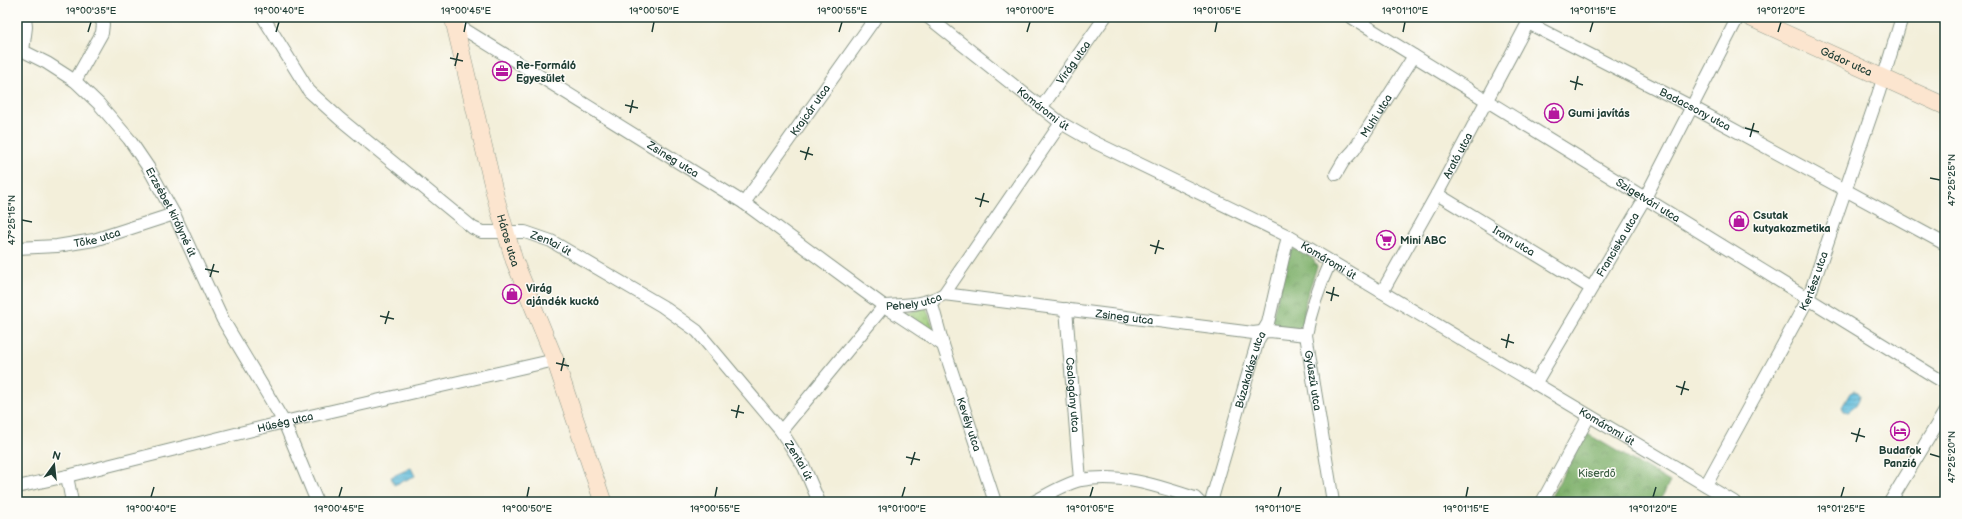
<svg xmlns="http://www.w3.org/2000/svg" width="1962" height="519" viewBox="0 0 1962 519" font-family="'Balsamiq Sans',sans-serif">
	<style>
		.grass { fill: url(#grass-dots); stroke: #5f8658 }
		.forest { fill: url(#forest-crowns); stroke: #4f7750 }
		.water { fill: url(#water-rules); stroke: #3e7c88 }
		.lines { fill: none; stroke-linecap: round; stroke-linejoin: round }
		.street-casing { stroke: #899687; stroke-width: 14 }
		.secondary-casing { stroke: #899687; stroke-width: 18 }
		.street { stroke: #fff; stroke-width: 12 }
		.secondary { stroke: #fce5cf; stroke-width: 17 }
		.ticks { fill: none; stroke: #1f3d34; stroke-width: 1.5 }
		.labels { text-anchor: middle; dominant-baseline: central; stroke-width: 3; stroke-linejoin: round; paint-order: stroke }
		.street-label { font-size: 11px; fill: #1f3d34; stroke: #fdfcf7 }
		.poi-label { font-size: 11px; font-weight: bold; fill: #1f3d34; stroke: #fdfcf7; text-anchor: start }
		.park-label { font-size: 11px; fill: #3f6146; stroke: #fdfcf7 }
		.neatline { fill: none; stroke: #1f3d34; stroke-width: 1.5 }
		.ticks-label { font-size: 10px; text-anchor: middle; fill: #1f3d34 }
	</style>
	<defs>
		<pattern id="grass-dots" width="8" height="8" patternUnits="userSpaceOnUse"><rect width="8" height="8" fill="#9fce7c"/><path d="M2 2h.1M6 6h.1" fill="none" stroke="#81a866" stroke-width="1.8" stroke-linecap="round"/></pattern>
		<pattern id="forest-crowns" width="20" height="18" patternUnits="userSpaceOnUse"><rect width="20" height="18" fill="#7fb16c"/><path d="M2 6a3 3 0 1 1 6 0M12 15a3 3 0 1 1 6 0" fill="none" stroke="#67915a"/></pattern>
		<pattern id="water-rules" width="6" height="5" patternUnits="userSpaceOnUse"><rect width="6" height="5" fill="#5dbbdb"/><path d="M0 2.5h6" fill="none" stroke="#4c99b2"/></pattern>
	</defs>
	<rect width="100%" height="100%" fill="#fdfcf7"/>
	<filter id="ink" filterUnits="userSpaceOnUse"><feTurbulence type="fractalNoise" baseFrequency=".025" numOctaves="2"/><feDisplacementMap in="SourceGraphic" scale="8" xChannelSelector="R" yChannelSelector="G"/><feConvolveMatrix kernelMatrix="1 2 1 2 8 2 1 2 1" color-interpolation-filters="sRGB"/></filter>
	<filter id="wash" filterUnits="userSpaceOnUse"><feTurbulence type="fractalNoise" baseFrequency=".012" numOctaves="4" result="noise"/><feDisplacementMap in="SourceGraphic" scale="16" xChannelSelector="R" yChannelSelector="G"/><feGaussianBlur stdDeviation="0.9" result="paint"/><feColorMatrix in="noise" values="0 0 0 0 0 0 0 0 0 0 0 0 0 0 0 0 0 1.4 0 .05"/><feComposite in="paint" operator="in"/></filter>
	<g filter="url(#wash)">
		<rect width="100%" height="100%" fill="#f3efda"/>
		<polygon class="grass" points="926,307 935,332 903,314"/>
		<g class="forest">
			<path d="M1294 249C1304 250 1314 257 1317 267L1306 299 1304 321 1301 327 1295 330 1280 328 1274 325 1272 319 1289 252Z"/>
			<polygon points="1586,433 1670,482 1659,502 1548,502"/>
		</g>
		<g class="water">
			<path d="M1854 391 1858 392 1860 395C1859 402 1854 409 1848 412L1844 411 1842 407 1850 393Z"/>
			<polygon points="411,468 415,476 394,485 391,477"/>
		</g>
	</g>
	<g filter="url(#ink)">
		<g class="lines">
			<defs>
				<g id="street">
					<path id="s1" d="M263 17 309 91 340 119 473 228 482 232H525L551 241 662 306 697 331 781 431 804 467 819 502"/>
					<path id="s2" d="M928 17 1061 123 1094 142 1288 236 1734 502"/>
					<path id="s3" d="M1351 17 1945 383"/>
					<path id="s4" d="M454 23 744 203 884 306 943 345"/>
					<path id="s5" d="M1528 23 1692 107 1945 244"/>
					<polyline points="23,51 26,27 25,17"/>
					<path id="s6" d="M17 52 23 51 47 63 75 81 99 104 129 139 148 167 174 214 223 320 284 422 317 502"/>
					<polyline points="75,81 102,33 103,24 100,17"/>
					<path id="s7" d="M1041 108 1105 17"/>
					<path id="s8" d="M1336 174 1343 162 1354 150 1414 56"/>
					<path id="s9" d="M1437 194 1591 288"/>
					<path id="s10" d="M744 203 876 17"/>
					<path id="s11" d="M17 248 57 246 94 240 174 214"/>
					<path id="s12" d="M1330 262C1319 286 1311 308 1306 335L1333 502"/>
					<path id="s13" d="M1382 292 1437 194 1531 17"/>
					<path id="s14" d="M944 294 1253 333 1270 331 1306 335"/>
					<path id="s15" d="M931 301 943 345 995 502"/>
					<path id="s16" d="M1066 309 1080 480"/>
					<path id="s17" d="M1535 384 1645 198 1738 17"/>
					<path id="s18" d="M781 431 884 306C905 305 925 305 944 294L1061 123"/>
					<polyline points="67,476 72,502"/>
					<path id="s19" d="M1706 485 1808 299 1879 92 1902 17"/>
					<path id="s20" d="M17 487 67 476 284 422 555 360"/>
					<path d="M1034 502C1046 495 1068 483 1081 480 1121 473 1158 486 1195 498L1199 502"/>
					<path id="s21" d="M1211 502 1258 340 1268 323 1288 236"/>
					<polyline points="1542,502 1589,416"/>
					<polyline points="1890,502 1945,411"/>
				</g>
				<g id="secondary">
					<path id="s22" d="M453 17 496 199 514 260 555 360 603 502"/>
					<path id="s23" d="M1749 17 1945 106"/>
				</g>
			</defs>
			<use href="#street" class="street-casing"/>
			<use href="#secondary" class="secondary-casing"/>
			<use href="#street" class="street"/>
			<use href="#secondary" class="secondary"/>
		</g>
	</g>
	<path class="ticks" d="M88 32 91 22M276 32 279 22M464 32 466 22M652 32 654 22M839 32 842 22M1027 32 1030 22M1215 32 1217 22M1403 32 1405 22M1590 32 1593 22M1778 32 1781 22M450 58 463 61M455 66 458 53M1570 81 1583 85M1575 90 1578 76M625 105 638 108M630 113 633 100M1745 128 1759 132M1750 137 1754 123M800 151 813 155M805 160 809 147M1930 178 1940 180M975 198 989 202M980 207 984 193M22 220 32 222M1150 245 1164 249M1155 254 1159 240M205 269 219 272M210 277 214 264M1326 292 1339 296M1331 301 1334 287M380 316 394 319M385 324 389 311M1501 339 1514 343M1506 348 1509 334M556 363 569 366M561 371 564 358M1676 386 1689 390M1681 395 1685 381M731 410 744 413M736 418 739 405M1851 433 1865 437M1856 442 1860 428M1930 454 1940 457M906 457 920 460M911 465 915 452M151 497 154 487M339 497 342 487M527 497 529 487M715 497 717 487M902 497 905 487M1090 497 1093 487M1278 497 1281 487M1466 497 1468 487M1653 497 1656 487M1841 497 1844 487"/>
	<defs>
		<symbol id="office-ring" viewBox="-11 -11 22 22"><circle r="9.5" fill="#fdfcf7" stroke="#b5179e" stroke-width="1.5"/><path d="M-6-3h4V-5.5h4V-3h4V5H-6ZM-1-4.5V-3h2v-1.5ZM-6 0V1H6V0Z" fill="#b5179e"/></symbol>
		<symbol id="shop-ring" viewBox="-11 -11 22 22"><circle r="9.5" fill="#fdfcf7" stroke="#b5179e" stroke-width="1.5"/><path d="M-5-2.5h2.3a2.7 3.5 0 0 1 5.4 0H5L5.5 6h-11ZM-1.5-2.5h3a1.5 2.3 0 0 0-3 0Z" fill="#b5179e"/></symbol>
		<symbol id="supermarket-ring" viewBox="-11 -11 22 22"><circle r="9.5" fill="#fdfcf7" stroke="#b5179e" stroke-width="1.5"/><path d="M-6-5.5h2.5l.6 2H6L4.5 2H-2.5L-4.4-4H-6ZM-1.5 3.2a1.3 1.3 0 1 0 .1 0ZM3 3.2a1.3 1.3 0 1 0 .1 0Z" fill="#b5179e"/></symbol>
		<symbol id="hotel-ring" viewBox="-11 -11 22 22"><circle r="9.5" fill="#fdfcf7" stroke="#b5179e" stroke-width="1.5"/><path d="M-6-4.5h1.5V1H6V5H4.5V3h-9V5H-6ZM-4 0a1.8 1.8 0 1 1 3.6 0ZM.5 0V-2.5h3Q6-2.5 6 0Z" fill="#b5179e"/></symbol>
	</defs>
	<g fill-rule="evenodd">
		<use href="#office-ring" x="491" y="60" width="22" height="22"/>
		<use href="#shop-ring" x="1543" y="102" width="22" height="22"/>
		<use href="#shop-ring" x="1728" y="210" width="22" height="22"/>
		<use href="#supermarket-ring" x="1375" y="229" width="22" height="22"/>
		<use href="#shop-ring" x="501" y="283" width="22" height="22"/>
		<use href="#hotel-ring" x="1889" y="420" width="22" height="22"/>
	</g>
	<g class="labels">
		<g class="street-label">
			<text stroke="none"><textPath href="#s23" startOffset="107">Gádor utca</textPath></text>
			<text stroke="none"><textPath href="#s7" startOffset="56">Virág utca</textPath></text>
			<text stroke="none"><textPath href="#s2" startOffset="147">Komáromi út</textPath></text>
			<text stroke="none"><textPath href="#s5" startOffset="188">Badacsony utca</textPath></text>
			<text stroke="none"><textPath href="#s10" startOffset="114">Krajcár utca</textPath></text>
			<text stroke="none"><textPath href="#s8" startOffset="71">Muhi utca</textPath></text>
			<text stroke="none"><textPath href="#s13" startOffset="156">Arató utca</textPath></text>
			<text stroke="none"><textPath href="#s4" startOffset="258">Zsineg utca</textPath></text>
			<text stroke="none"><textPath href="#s3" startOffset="349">Szigetvári utca</textPath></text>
			<text stroke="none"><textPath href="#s6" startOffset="230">Erzsébet királyné út</textPath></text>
			<text stroke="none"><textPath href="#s11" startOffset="81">Tőke utca</textPath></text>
			<text stroke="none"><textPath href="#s22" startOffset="230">Háros utca</textPath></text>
			<text stroke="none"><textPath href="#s9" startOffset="90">Iram utca</textPath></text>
			<text stroke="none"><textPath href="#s1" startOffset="382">Zentai út</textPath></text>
			<text stroke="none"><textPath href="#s17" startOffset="162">Franciska utca</textPath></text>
			<text stroke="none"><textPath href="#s2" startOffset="471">Komáromi út</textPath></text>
			<text stroke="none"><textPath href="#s19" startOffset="231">Kertész utca</textPath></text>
			<text stroke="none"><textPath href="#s18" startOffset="192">Pehely utca</textPath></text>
			<text stroke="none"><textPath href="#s14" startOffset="182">Zsineg utca</textPath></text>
			<text stroke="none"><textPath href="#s21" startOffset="138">Búzakalász utca</textPath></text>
			<text stroke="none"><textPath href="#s12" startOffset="123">Gyűszű utca</textPath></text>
			<text stroke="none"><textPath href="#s16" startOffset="86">Csalogány utca</textPath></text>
			<text stroke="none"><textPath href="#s20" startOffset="276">Hűség utca</textPath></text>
			<text stroke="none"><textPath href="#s15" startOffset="129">Kevély utca</textPath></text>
			<text stroke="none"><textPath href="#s2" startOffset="795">Komáromi út</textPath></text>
			<text stroke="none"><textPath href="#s1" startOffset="718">Zentai út</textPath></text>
		</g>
		<g class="poi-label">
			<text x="516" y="65">Re-Formáló<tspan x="516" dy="13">Egyesület</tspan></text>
			<text x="1568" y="113">Gumi javítás</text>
			<text x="1753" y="215">Csutak<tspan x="1753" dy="13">kutyakozmetika</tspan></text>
			<text x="1400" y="240">Mini ABC</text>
			<text x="526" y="288">Virág<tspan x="526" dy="13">ajándék kuckó</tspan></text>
			<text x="1900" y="450" text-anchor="middle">Budafok<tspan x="1900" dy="13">Panzió</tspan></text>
		</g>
		<g class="park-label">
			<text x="1597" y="473">Kiserdő</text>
		</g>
	</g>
	<rect width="1962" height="519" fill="none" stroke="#fdfcf7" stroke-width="44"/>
	<g transform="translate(54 465) rotate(15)" stroke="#fdfcf7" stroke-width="3" paint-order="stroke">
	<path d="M0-3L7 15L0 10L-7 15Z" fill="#1f3d34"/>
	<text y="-6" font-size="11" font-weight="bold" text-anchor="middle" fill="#1f3d34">N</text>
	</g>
	<rect x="22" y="22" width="1918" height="475" class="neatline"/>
	<g class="ticks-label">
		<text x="91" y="14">19°00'35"E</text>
		<text x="279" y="14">19°00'40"E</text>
		<text x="466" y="14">19°00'45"E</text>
		<text x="654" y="14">19°00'50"E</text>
		<text x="842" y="14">19°00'55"E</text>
		<text x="1030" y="14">19°01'00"E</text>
		<text x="1217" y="14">19°01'05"E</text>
		<text x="1405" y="14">19°01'10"E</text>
		<text x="1593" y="14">19°01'15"E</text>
		<text x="1781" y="14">19°01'20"E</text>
		<text transform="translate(1951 180) rotate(-90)" y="4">47°25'25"N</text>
		<text transform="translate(11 220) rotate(-90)" y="4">47°25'15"N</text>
		<text transform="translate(1951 457) rotate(-90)" y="4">47°25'20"N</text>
		<text x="151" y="512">19°00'40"E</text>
		<text x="339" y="512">19°00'45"E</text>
		<text x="527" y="512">19°00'50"E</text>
		<text x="715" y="512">19°00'55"E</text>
		<text x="902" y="512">19°01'00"E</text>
		<text x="1090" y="512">19°01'05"E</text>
		<text x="1278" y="512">19°01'10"E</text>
		<text x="1466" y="512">19°01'15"E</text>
		<text x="1653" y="512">19°01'20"E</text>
		<text x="1841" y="512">19°01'25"E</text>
	</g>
</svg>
